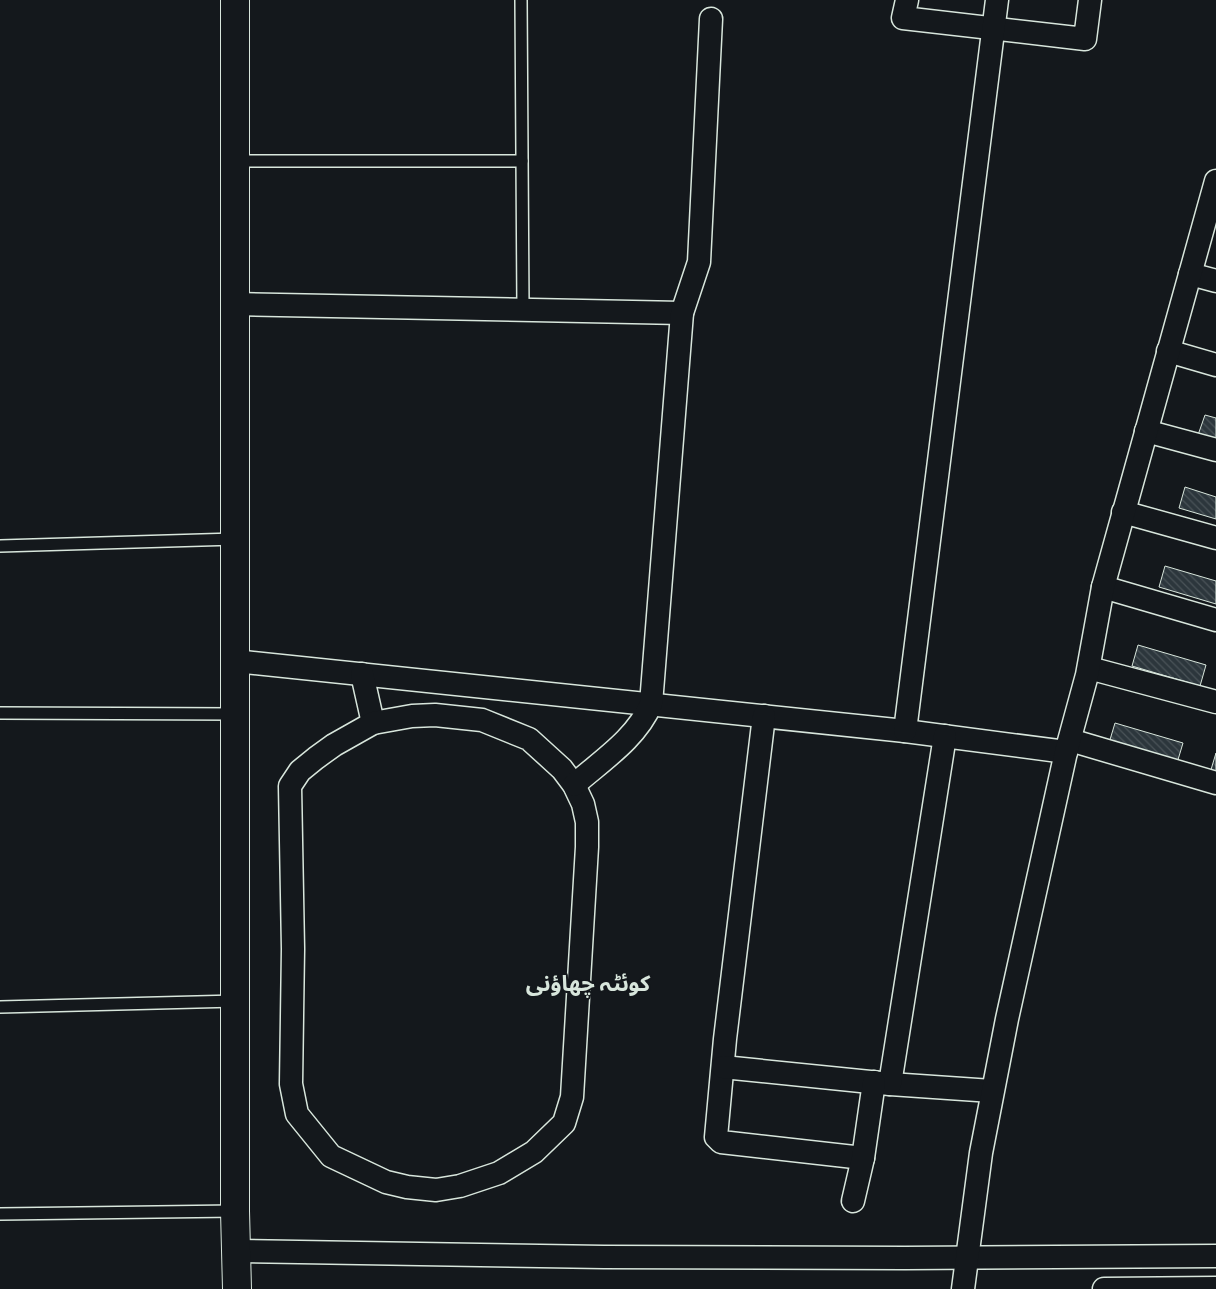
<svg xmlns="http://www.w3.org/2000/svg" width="1216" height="1289" viewBox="0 0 1216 1289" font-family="'Public Sans','Noto Sans Arabic',sans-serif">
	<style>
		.building { fill: url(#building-back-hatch); stroke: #d8e6dc }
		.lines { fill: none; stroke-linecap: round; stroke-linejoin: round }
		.service-casing { stroke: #d8e6dc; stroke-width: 14 }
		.minor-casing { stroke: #d8e6dc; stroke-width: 25 }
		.secondary-casing { stroke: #d8e6dc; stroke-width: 30 }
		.service { stroke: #14181c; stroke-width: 11 }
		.minor { stroke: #14181c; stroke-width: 22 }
		.secondary { stroke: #14181c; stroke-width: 28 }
		.labels { text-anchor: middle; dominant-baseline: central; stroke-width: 4; stroke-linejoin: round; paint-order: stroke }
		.district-label { font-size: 22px; font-weight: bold; fill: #d8e6dc; stroke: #14181c }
	</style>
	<defs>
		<pattern id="building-back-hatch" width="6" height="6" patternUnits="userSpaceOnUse" patternTransform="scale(1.25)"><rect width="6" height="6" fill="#2c363c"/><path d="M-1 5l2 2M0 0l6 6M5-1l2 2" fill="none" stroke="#4a5358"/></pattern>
	</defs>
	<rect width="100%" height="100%" fill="#14181c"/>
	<g class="building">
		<polygon points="1205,415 1216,418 1216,440 1198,435"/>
		<polygon points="1185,487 1216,497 1216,519 1179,508"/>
		<polygon points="1165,566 1216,581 1216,604 1159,587"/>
		<polygon points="1138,645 1206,665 1200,686 1132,666"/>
		<polygon points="1115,723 1183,743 1177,763 1109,743"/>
		<polygon points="1216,753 1216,774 1210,773"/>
	</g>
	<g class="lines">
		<defs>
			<g id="service">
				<polyline points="521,0 523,310"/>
				<polyline points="235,161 522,161"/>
				<polyline points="0,546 235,539"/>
				<polyline points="0,713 235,714"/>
				<polyline points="0,1007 236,1001"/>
				<polyline points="0,1214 235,1211"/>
			</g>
			<g id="minor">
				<polyline points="907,0 903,18 1085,39 1090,0"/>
				<polyline points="1190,274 1216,281"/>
				<polyline points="235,304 682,313"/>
				<polyline points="1168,351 1216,365"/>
				<polyline points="1146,431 1216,450"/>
				<polyline points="1123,512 1216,538"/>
				<polyline points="1103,587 1216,620"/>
				<polyline points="235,661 905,731 1066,752"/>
				<polyline points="1089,668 1216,702"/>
				<polyline points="362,674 373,723"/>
				<polygon points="435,715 482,720 529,739 562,769 574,785 583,804 587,822 587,847 572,1097 564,1123 534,1152 499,1173 460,1186 436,1190 407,1187 386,1182 331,1156 297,1114 291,1084 293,949 290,786 300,771 316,758 334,745 373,723 412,716"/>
				<polyline points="764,716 725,1039 716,1137 721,1142 863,1158"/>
				<polyline points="905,731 997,0"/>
				<polyline points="1070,740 1216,783"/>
				<path d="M574 785C601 761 636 739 651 704L682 313 699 262 711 19"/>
				<polyline points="723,1067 890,1084 992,1091"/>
				<polyline points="890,1084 945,736"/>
				<polyline points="853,1201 863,1158 874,1082"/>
				<polyline points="236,1251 604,1257 905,1258 1216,1256"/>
				<polyline points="963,1289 981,1153 1007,1019 1066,752 1087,675 1103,587 1216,181"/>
				<polyline points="1104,1289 1216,1288"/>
			</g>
			<polyline id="secondary" points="235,0 235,1211 237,1289"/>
		</defs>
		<use href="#service" class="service-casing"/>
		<use href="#minor" class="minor-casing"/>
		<use href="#secondary" class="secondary-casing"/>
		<use href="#service" class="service"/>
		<use href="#minor" class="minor"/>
		<use href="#secondary" class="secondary"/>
	</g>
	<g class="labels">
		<g class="district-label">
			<text x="588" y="983">کوئٹہ چھاؤنی</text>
		</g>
	</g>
</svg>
